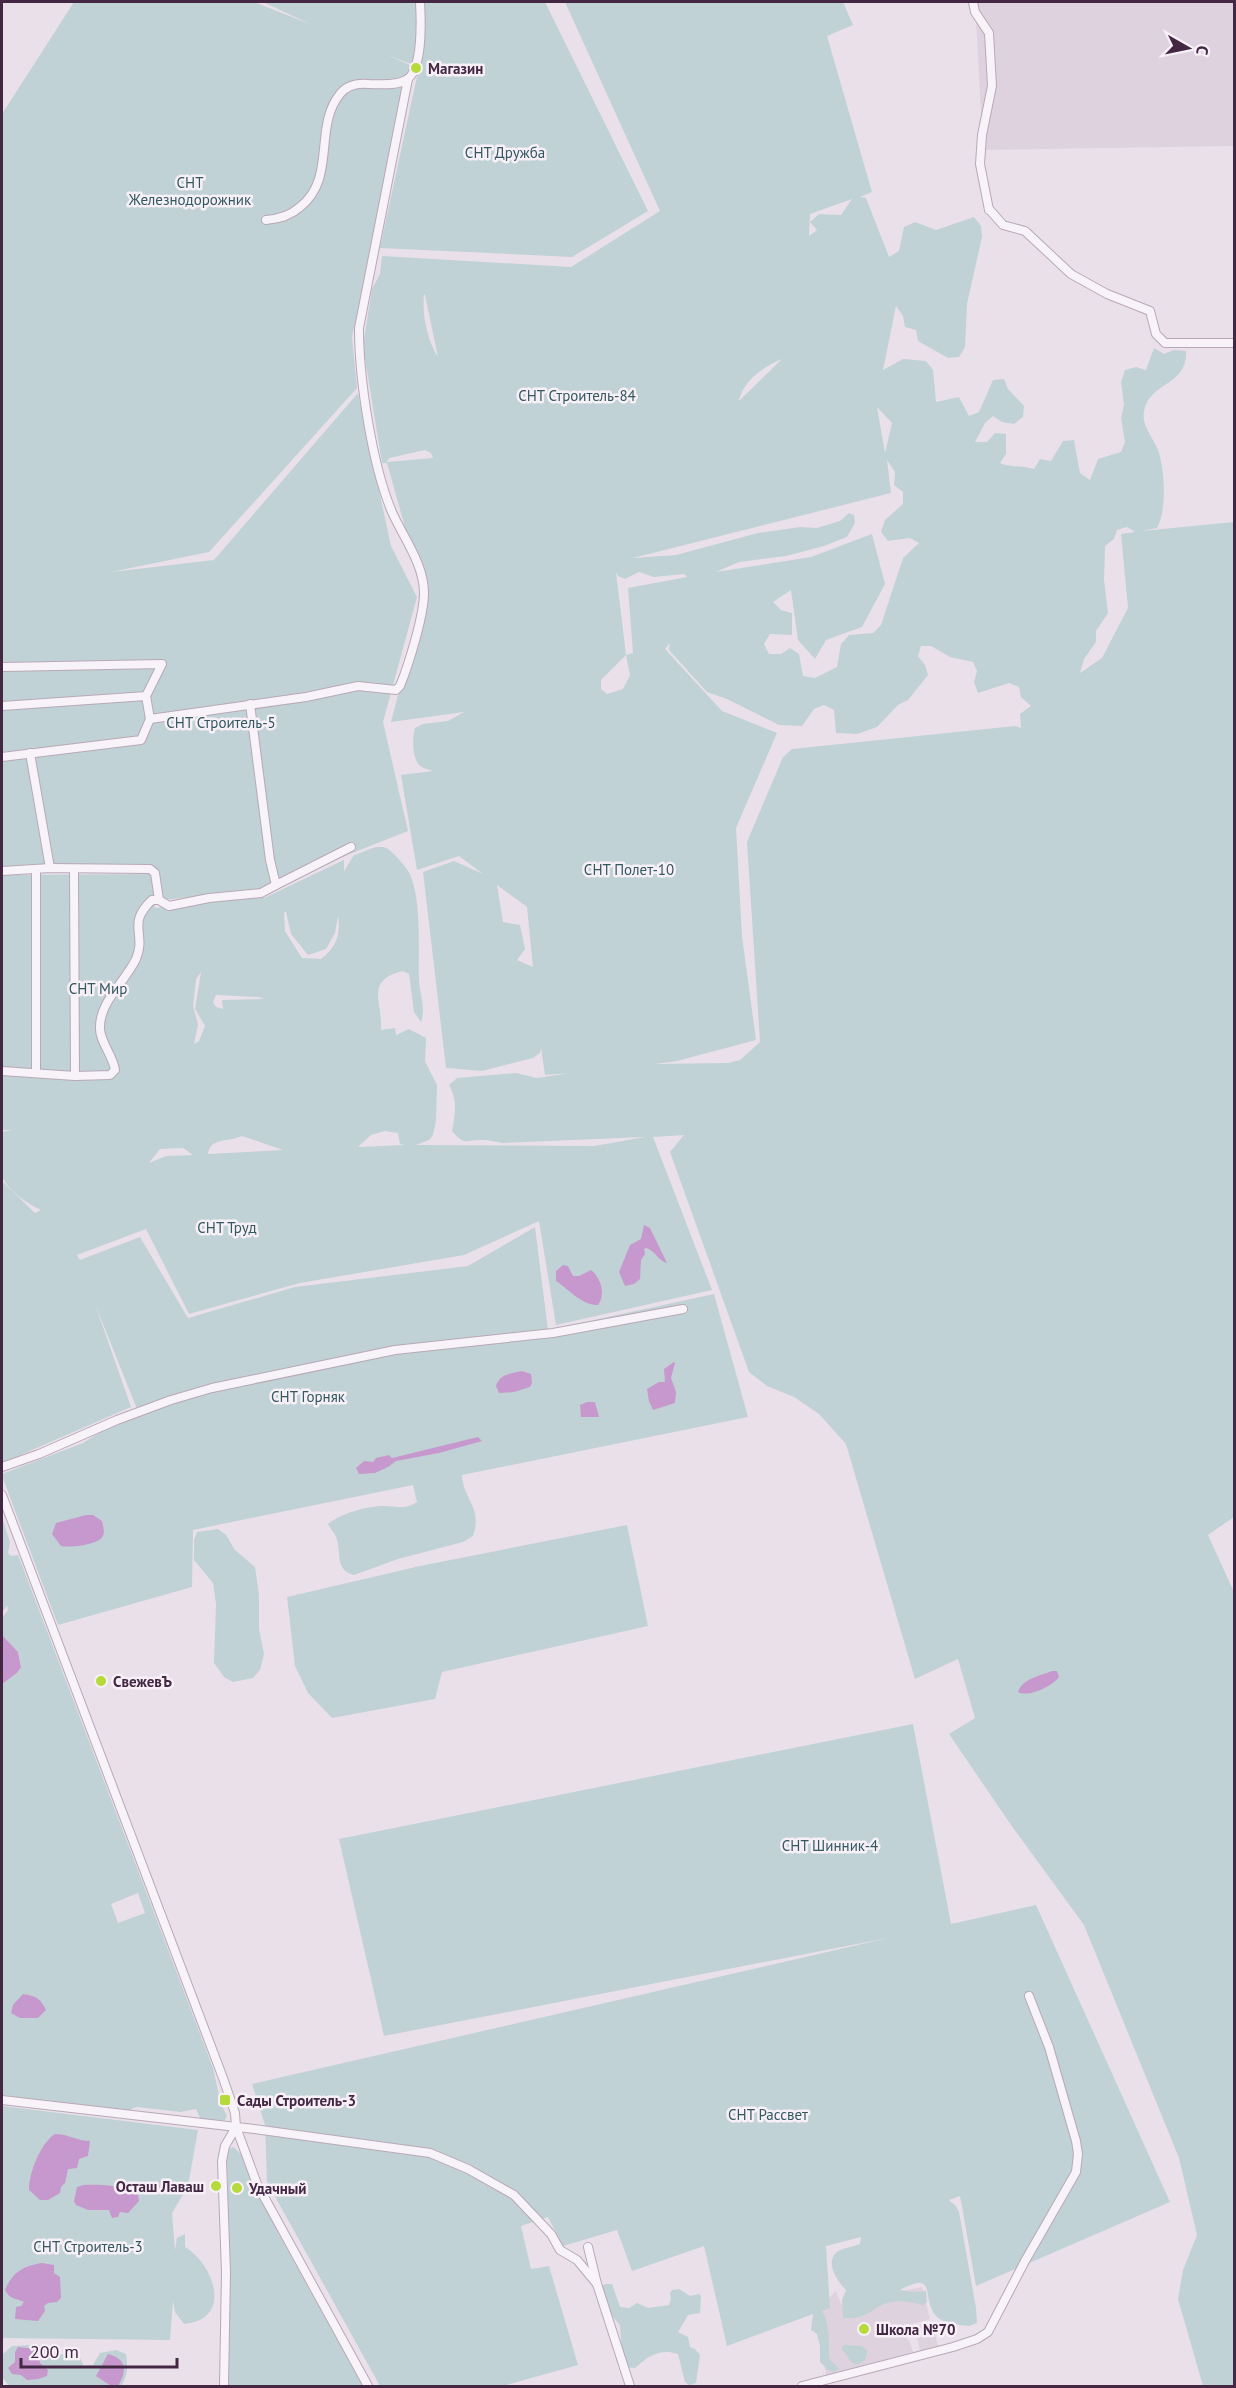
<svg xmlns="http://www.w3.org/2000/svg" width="1236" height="2388" viewBox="0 0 1236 2388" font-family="'PT Sans',sans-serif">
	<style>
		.built { fill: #dfd2df }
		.green { fill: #c0d2d5; fill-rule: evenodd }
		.water { fill: #c798cd }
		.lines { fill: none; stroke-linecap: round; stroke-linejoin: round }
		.minor-casing { stroke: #b8a8b8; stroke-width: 10 }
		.minor { stroke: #f8f3f8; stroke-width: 8 }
		.poi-dot { fill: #b6da3a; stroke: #f7f0f7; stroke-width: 2 }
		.labels { text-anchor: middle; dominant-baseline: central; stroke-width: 5; stroke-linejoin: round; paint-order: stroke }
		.poi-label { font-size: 15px; font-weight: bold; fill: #432743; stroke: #f7f0f7; text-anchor: start }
		.park-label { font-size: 15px; fill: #335860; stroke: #f7f0f7 }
	</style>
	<rect width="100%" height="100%" fill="#eae0ea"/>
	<g class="built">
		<polygon points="975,2 1234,2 1234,146 983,150"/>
		<polygon points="922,2287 930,2319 906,2326 907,2340 909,2340 913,2352 826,2375 816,2311 836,2291 841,2304"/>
		<polygon points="932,2322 938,2346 920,2351 914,2326"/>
	</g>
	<g class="green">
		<polygon points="74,2 254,2 310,24 263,2 545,2 648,211 572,257 380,248 419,67 387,55 410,65 352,337 357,388 209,552 111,572 214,560 358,393 391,546 417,597 383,722 408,831 261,889 164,900 155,869 2,867 2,114"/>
		<path d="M565 2H843L853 25 827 36 872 192 860 197 866 198 889 257 899 251 904 227 915 222 936 230 974 217 981 226 982 237 967 304 965 347 959 357 948 358 918 341 916 330 905 327 903 316 896 306 883 370 903 359 926 361 933 370 936 402 959 397 969 416 979 412 993 380 1004 379 1008 389 1024 406 1023 417 1014 424 1002 422 993 416 985 423 975 442H987L995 433 1006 434V454L1000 463C1011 468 1022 465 1034 469L1040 459 1051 461 1063 441 1074 440 1080 473 1090 480 1098 459 1121 452 1125 442 1121 418 1124 405 1121 382 1125 370 1136 367 1146 370 1154 348 1164 354 1174 350 1186 351C1188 387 1149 381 1144 412 1141 425 1154 439 1158 450 1165 470 1167 510 1157 528L1142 531 1234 522V1517L1208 1535 1234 1592V2386H1203L1178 2299 1183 2270 1197 2235 1179 2158 1084 1925 1011 1825 949 1734 975 1718 958 1659 915 1679 846 1444 819 1414 794 1397 767 1386 749 1372 670 1152 684 1135 653 1137 712 1290 556 1325 539 1221 464 1255 300 1283 189 1314 146 1229 77 1255 80 1260 140 1237 188 1318 295 1287 468 1266 535 1227 548 1330 714 1294 748 1417 462 1475C463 1500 483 1507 473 1536L463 1542 398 1559 354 1575C334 1570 342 1552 336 1537 335 1533 330 1529 328 1524 340 1514 364 1507 381 1506 395 1505 404 1511 417 1502L413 1485 193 1530 192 1587 58 1625 2 1476V1474L83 1443 137 1409 95 1304 131 1407 2 1463V1181L35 1213 41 1210C28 1204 8 1191 2 1176 0 1167 2 1142 2 1132L12 1130H2V875L151 874 155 908 230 898H264L344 860V871L354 855C364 853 378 842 388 849 395 854 406 867 410 874 422 903 418 950 419 981 420 995 426 1009 421 1022L414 1012 409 974 403 971C364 980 383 1003 381 1030L395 1028 396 1035 409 1029 426 1038 425 1061 437 1085 436 1121 433 1135 429 1140 416 1145 594 1146 645 1137 503 1143C496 1142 489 1140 483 1140 466 1139 465 1147 452 1131 455 1114 458 1101 449 1085L457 1078 516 1073 537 1078 570 1073 545 1075 541 1048 540 1053 533 1058 482 1071 446 1068 423 872 454 861 483 874 459 856 417 870 401 775 433 771C430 770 423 768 420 766 412 759 412 737 415 728L423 724 448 721 464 712 391 722 424 595 387 463H382L363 346 372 289 380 274 382 256 571 267 660 211ZM852 199 841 215 819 214 810 222 817 230 809 236 810 214ZM424 294 425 295 438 357C427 340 422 315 424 294ZM782 359 740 400H739C744 380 763 367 782 359ZM877 407 892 423 885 453ZM425 450 431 453 433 458 387 462 389 458ZM887 460 895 472 894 485 903 492V504L885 520 881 532 888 541 910 538 919 543 903 558 881 625 873 633 849 635 841 644 837 667 815 678 803 676 799 654 790 648 781 654H769L764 644 770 634 792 635V613L781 610 773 602 791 590 798 640 815 659 826 640 862 627 885 584 872 534 811 557 716 572 739 562 786 556 824 546 847 537 855 523 854 515 849 513 840 521 817 528 800 527 758 533 676 555 633 558 891 493ZM1127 527 1135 532 1121 534 1128 608 1102 658 1080 673 1084 659 1096 642V631L1108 613 1104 580 1105 546 1114 539 1117 530ZM616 572 618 576 625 579 639 572 654 577 684 574 687 577 628 588 633 653 626 655ZM670 643 669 650 707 692 727 699 779 725 802 726 814 709 824 705 834 710 836 733 857 734 877 727 898 705 908 700 928 675 925 665 918 656 921 646H931L950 657 973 662 977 671 974 682 978 693 1009 683 1019 687 1021 697 1031 706 1020 714 1021 728 1015 726 792 749 783 757 747 842 760 1042 740 1060 728 1063 655 1064 677 1061 756 1040 742 936 736 828 777 733 722 711 665 649ZM626 655 630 675 623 689 607 694 601 689V680ZM497 885 527 907 533 967 517 960 525 949 520 925 503 922ZM284 912H286L291 934 308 955 326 949 335 933 338 916C341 934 336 948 321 959L302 958 285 931ZM201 972 195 1009 205 1026 199 1041 194 1044 198 1024 193 1006 196 979ZM216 995 258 997 264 999 222 1000 223 1009 216 1007 213 1002ZM385 1131 398 1133 400 1144 405 1145 358 1147 371 1135ZM242 1136 283 1150 208 1154C210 1137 230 1142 242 1136ZM183 1148 193 1155 166 1156 149 1163 160 1149Z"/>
		<path d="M2 1517 10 1542 8 1553 11 1556 18 1555 22 1565 213 2068 221 2104 227 2116 225 2120H201L196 2109 180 2112 138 2107 133 2108 129 2112 2 2095V1684L17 1673 21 1666 18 1652 2 1635V1618L8 1610 7 1606 2 1612ZM138 1893 145 1913 118 1923 111 1904Z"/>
		<polygon points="627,1525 648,1626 442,1672 435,1699 332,1718 308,1693 295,1666 287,1597 420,1566"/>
		<polygon points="218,1529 226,1535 235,1550 255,1567 259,1595 259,1629 264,1654 260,1670 253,1678 233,1682 224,1677 214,1663 216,1604 213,1583 194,1560 194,1540 197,1532"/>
		<path d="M913 1724 951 1924 1036 1905 1170 2202 976 2286 960 2196 949 2200 956 2206 959 2212 976 2308 977 2323 969 2326C960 2325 945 2324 937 2317 920 2300 939 2269 900 2290L912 2292 926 2291 927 2302 924 2305C914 2303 902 2300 892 2302 872 2305 871 2320 843 2318L842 2300 846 2290C838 2282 824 2263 837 2252 842 2248 853 2247 860 2244L861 2237 826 2246 830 2308 822 2311C830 2323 829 2344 829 2358L839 2369 834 2372 828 2370 820 2362V2346L817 2334 811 2330 813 2314 727 2346 704 2246 632 2271 617 2230 563 2246 548 2217 521 2226 531 2269 549 2266 578 2365 503 2386H380L267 2182 265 2125 252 2084 888 1938 384 2036 339 1839Z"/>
		<path d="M2 2106 198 2130 188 2186 172 2213 175 2250 177 2238 185 2234V2247C215 2265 233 2320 184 2324L175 2312 173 2301 170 2340 2 2338Z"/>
		<polygon points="233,2147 241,2154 278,2233 363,2386 228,2386 229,2267 227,2154 229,2149"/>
		<path d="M606 2284H612L620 2307 629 2308 637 2303 648 2308 669 2305 671 2299 670 2293 672 2290 679 2289 690 2296 699 2294 701 2296 700 2313 688 2315 678 2332 688 2337 690 2347 695 2349 700 2355 696 2383 689 2385 685 2382 678 2354C660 2348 648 2356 635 2368L620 2367 616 2358 621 2340 620 2325 612 2316 601 2286Z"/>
		<path d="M33 2345H43L52 2352 80 2358 84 2366 93 2365 100 2353 116 2350 126 2354C128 2366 128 2376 121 2386H9L2 2377V2355L12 2346Z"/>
		<path d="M846 2345 861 2346 867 2350C867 2359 865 2362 855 2365 849 2361 848 2355 842 2350V2346Z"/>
	</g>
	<g class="water">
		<path d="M644 1225 650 1228 667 1263C658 1261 655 1250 646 1248L644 1249 645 1254 641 1260 640 1279 634 1284 625 1286 619 1272 630 1245 641 1239Z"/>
		<path d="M563 1265 568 1266 573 1276H579L591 1270C601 1278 606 1294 598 1305 583 1306 568 1289 556 1281V1271Z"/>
		<polygon points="674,1362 675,1363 671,1378 676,1392 675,1403 653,1410 649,1401 647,1389 659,1382 665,1382 664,1369"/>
		<path d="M522 1371 531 1374 532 1383 530 1387 514 1392 499 1393 496 1386C500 1373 511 1374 522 1371Z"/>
		<polygon points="587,1402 595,1402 599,1417 581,1417 580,1405"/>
		<polygon points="478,1437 482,1441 439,1453 396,1461 388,1467 375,1473 359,1474 356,1468 364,1461 373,1462 376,1458 389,1455 392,1458"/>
		<path d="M86 1515H93L102 1521C103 1526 105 1531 103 1536 98 1545 70 1548 61 1546L52 1534 56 1523Z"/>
		<polygon points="2,1635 18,1652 21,1667 17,1673 2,1684"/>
		<path d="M1052 1671H1057L1059 1677C1053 1686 1028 1698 1018 1692 1023 1678 1040 1676 1052 1671Z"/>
		<path d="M23 1994C36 1996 40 1998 46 2010L38 2018H20L11 2013 13 2005Z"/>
		<path d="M55 2134C68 2134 77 2141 90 2141L88 2156 79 2159 77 2168 68 2169 65 2183 61 2187 60 2193 48 2200H40L29 2190C29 2173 40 2144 55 2134Z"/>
		<path d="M83 2185C101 2184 122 2185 138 2195L139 2201 128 2213 120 2212 118 2217 112 2218 109 2210H88L76 2205 74 2201 77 2187Z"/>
		<path d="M42 2263 54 2265V2273L60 2277 61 2298 57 2302 48 2303 44 2306 45 2311 38 2321 15 2319 16 2307 21 2306 24 2302C16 2298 10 2300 5 2290 13 2272 23 2266 42 2263Z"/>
		<polygon points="18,2347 38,2349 40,2363 48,2370 47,2376 38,2379 27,2380 21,2375 12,2374 8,2368 15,2362 15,2352"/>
		<path d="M108 2354C127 2359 127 2371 118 2386H111L96 2376Z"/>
	</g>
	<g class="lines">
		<defs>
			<g id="minor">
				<polyline points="973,2 975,12 989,33 992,86 982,135 980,164 989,210"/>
				<polyline points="989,209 1003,225 1025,231 1071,274 1107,294 1150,311 1156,334 1165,343 1234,343"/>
				<path d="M266 220C279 219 290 216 300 207 337 178 313 127 340 94 347 85 359 83 369 84 380 84 396 86 406 80 423 71 421 19 420 2"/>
				<polyline points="2,667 162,664 146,696 150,719 141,740 2,757"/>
				<polyline points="2,706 146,696"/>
				<path d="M150 719 306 697 358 686 396 690 400 686C409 664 424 615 424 593 424 564 403 537 392 512 372 465 359 379 359 328L408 79"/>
				<polyline points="30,753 50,868"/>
				<polyline points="74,870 75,1076"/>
				<polyline points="2,871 50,868 150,869 155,873 159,900 169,906 209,898 261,893 276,885 270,860 250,704"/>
				<polyline points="276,885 351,847"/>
				<path d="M2 1071 75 1076 110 1075 115 1070C113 1055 99 1041 100 1027 100 1001 125 982 136 959 147 934 126 924 152 900H159"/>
				<polyline points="36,1073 36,870"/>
				<polyline points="2,1467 39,1454 117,1420 171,1400 212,1388 395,1350 553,1333 683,1309"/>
				<polyline points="2,1495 223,2078 235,2113 236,2127 257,2184 368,2386"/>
				<polyline points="2,2100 254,2129 430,2153 468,2169 514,2195 551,2234 560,2250 577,2260 597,2284"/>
				<polyline points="588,2247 597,2284 630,2386"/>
				<polyline points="224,2386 226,2272 222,2161 225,2146 236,2127"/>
				<polyline points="802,2386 953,2347 977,2339 988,2332 1025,2261 1076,2172 1078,2154 1076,2141 1049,2047 1029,1996"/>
			</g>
		</defs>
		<use href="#minor" class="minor-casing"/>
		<use href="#minor" class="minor"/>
	</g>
	<g class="poi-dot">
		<circle cx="416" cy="68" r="6"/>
		<circle cx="101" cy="1681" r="6"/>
		<rect x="219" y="2094" width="12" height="12" rx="3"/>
		<circle cx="216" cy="2186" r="6"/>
		<circle cx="237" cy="2188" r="6"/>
		<circle cx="864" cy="2329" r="6"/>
	</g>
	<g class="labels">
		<g class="poi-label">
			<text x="428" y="68">Магазин</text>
			<text x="113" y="1681">СвежевЪ</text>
			<text x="237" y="2100">Сады Строитель-3</text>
			<text x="204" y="2186" text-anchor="end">Осташ Лаваш</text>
			<text x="249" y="2188">Удачный</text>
			<text x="876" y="2329">Школа №70</text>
		</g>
		<g class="park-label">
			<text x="505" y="152">СНТ Дружба</text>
			<text x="190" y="182">СНТ<tspan x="190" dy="17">Железнодорожник</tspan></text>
			<text x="577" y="395">СНТ Строитель-84</text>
			<text x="221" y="722">СНТ Строитель-5</text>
			<text x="629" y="869">СНТ Полет-10</text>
			<text x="98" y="988">СНТ Мир</text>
			<text x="227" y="1227">СНТ Труд</text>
			<text x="308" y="1396">СНТ Горняк</text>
			<text x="830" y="1845">СНТ Шинник-4</text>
			<text x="768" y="2114">СНТ Рассвет</text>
			<text x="88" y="2246">СНТ Строитель-3</text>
		</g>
	</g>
	<rect width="1236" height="2388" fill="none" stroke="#432743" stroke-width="6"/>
	<g transform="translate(1188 48) rotate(99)" stroke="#f7f0f7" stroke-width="4.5" paint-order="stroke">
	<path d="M0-4.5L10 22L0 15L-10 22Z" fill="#432743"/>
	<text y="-9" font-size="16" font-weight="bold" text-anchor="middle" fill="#432743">С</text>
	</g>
	<path d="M21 2358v9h156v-9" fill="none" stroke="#432743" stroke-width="3"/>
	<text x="30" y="2358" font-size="18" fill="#432743" stroke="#f7f0f7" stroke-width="4.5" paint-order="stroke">200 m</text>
</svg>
